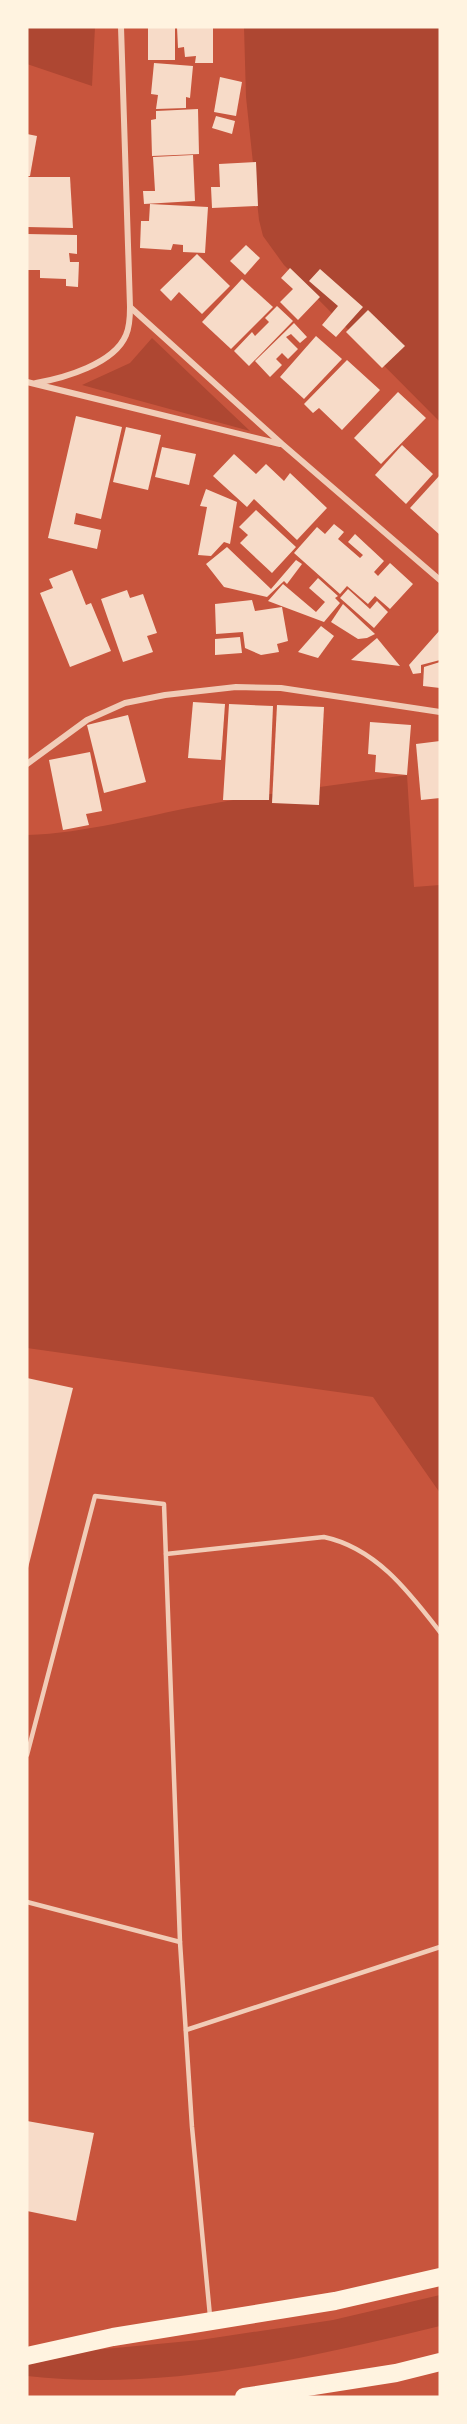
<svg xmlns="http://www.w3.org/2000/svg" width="467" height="2424" viewBox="0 0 467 2424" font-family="'Exo 2',sans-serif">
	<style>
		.green { fill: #ae4732 }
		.building { fill: #f7dbc8 }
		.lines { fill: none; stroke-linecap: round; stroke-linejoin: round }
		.service { stroke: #f1ccb7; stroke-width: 4.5 }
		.minor { stroke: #f1ccb7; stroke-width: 6 }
		.motorway { stroke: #fff3e0; stroke-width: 18 }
	</style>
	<rect width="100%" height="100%" fill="#c8553d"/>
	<g class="green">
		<polygon points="27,27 95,27 92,86 27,64"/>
		<polygon points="244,27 440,27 440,422 284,265 263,236 259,220 246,97"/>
		<polygon points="152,338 250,431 82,385 130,363"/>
		<path d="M407 775 414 887 440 885V1493L373 1397 27 1348V835C88 833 139 817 199 806 267 793 338 785 407 775Z"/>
		<path d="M440 2295V2326C308 2358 164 2392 27 2376V2365L94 2350 200 2340 333 2320Z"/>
	</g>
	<g class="building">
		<rect x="148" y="27" width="27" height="33"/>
		<polygon points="177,27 213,27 213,63 195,63 196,56 185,57 184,47 178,48"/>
		<polygon points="154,63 193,66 190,98 186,97 186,108 156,109 158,95 151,94"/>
		<polygon points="220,77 242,82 236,116 214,112"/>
		<polygon points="198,109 199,154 152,156 151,120 156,119 156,111"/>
		<polygon points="216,116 235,121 232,134 212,128"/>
		<polygon points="27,134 37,136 30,176 27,176"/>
		<polygon points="193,155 195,201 144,204 143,191 155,191 153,157"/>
		<polygon points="256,162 258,206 212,208 211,187 220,187 219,164"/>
		<polygon points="27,177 70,177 73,228 27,227"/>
		<polygon points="150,204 208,207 205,253 183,252 183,245 173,244 171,250 140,248 141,221 149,221"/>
		<polygon points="27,234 77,235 77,254 69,253 70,262 79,262 78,287 66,286 66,279 40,278 40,270 27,270"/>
		<polygon points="246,245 260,258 245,275 230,261"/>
		<polygon points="197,254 230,286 202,314 179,292 171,301 160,290"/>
		<polygon points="290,268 320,297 298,320 280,302 293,289 281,278"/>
		<polygon points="320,269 363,307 336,337 322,325 338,306 309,281"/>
		<polygon points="242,279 273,307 231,349 202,322"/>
		<polygon points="277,306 293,321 249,366 234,351 252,332 255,336 269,322 265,318"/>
		<polygon points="368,310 405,346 382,368 346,332"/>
		<polygon points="294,323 307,337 300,343 291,334 286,337 298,349 288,359 282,353 276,359 282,365 270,377 255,361"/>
		<polygon points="316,336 342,359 304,399 280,377"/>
		<polygon points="347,360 380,390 342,430 319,408 313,413 304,404"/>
		<polygon points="398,392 426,418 381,464 354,438"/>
		<polygon points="76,416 122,427 101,519 76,513 74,524 101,530 97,549 48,538"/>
		<polygon points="126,427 161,435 148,490 113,482"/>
		<polygon points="402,445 433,474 406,504 375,475"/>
		<polygon points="162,447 196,454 189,485 155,477"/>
		<polygon points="234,454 256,474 266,464 284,481 290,473 327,508 297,540 254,499 247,507 213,476"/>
		<polygon points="440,475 440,535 410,508"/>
		<polygon points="206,489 237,502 230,544 224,542 211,556 198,555 207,507 200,506"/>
		<polygon points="256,510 296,547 272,573 240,543 248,535 239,527"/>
		<polygon points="334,524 344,532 338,539 360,558 363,555 348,542 355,534 384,561 374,572 378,576 390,563 413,584 390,609 375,596 368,604 347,586 340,594 294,553 317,527 325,534"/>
		<polygon points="227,547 271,589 296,560 302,564 287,584 284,581 267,597 224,587 206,564"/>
		<polygon points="72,570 86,605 91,603 111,651 70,667 40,593 53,588 49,579"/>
		<polygon points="318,578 338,596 335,598 340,603 324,622 268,601 283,584 316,612 325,602 309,588"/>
		<polygon points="348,589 370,609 377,601 388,612 374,628 340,598"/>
		<polygon points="127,590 130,598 143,594 157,633 147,636 153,652 123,662 101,599"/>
		<polygon points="252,600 255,611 282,607 288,641 277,644 279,652 261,655 245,648 243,632 216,634 215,604"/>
		<polygon points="343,604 375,634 367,638 358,639 331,622"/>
		<polygon points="321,626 334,636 318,658 298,652"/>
		<polygon points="440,630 440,660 421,665 421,673 413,674 409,665"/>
		<polygon points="240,637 242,653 215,655 215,639"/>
		<polygon points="377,638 400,666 351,660"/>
		<polygon points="440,662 440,688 423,686 424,667"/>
		<polygon points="193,702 225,704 221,760 188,758"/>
		<polygon points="229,704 273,706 269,800 223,800"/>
		<polygon points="277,705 324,707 319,805 272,803"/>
		<polygon points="128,715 146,782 104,793 87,725"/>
		<polygon points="370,722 411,725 407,775 375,772 376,755 368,754"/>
		<polygon points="440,741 440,798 421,800 416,744"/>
		<polygon points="90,752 102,811 86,814 89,825 63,830 49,760"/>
		<polygon points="27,1378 73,1388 28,1568 27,1568"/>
		<polygon points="27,2121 94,2133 76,2221 27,2211"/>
	</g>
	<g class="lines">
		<g class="service">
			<path d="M166 1554 324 1537C376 1548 409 1592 440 1632"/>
			<polyline points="27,1755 95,1496 164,1504 180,1942 192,2127 210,2316"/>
			<polyline points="27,1902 180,1942"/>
			<polyline points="186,2030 440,1947"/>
		</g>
		<g class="minor">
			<polyline points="121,27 130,307 282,444 440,580"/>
			<polyline points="27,382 280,444"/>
			<path d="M36 383C64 378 114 364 126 335 130 326 130 316 130 307"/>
			<polyline points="27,764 87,720 125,703 165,695 236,687 281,688 440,712"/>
		</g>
		<g class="motorway">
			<polyline points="27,2356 113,2337 335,2301 440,2277"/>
			<polyline points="244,2397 396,2373 440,2362"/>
		</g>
	</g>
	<rect width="467" height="2424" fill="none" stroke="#fff3e0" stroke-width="57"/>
</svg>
